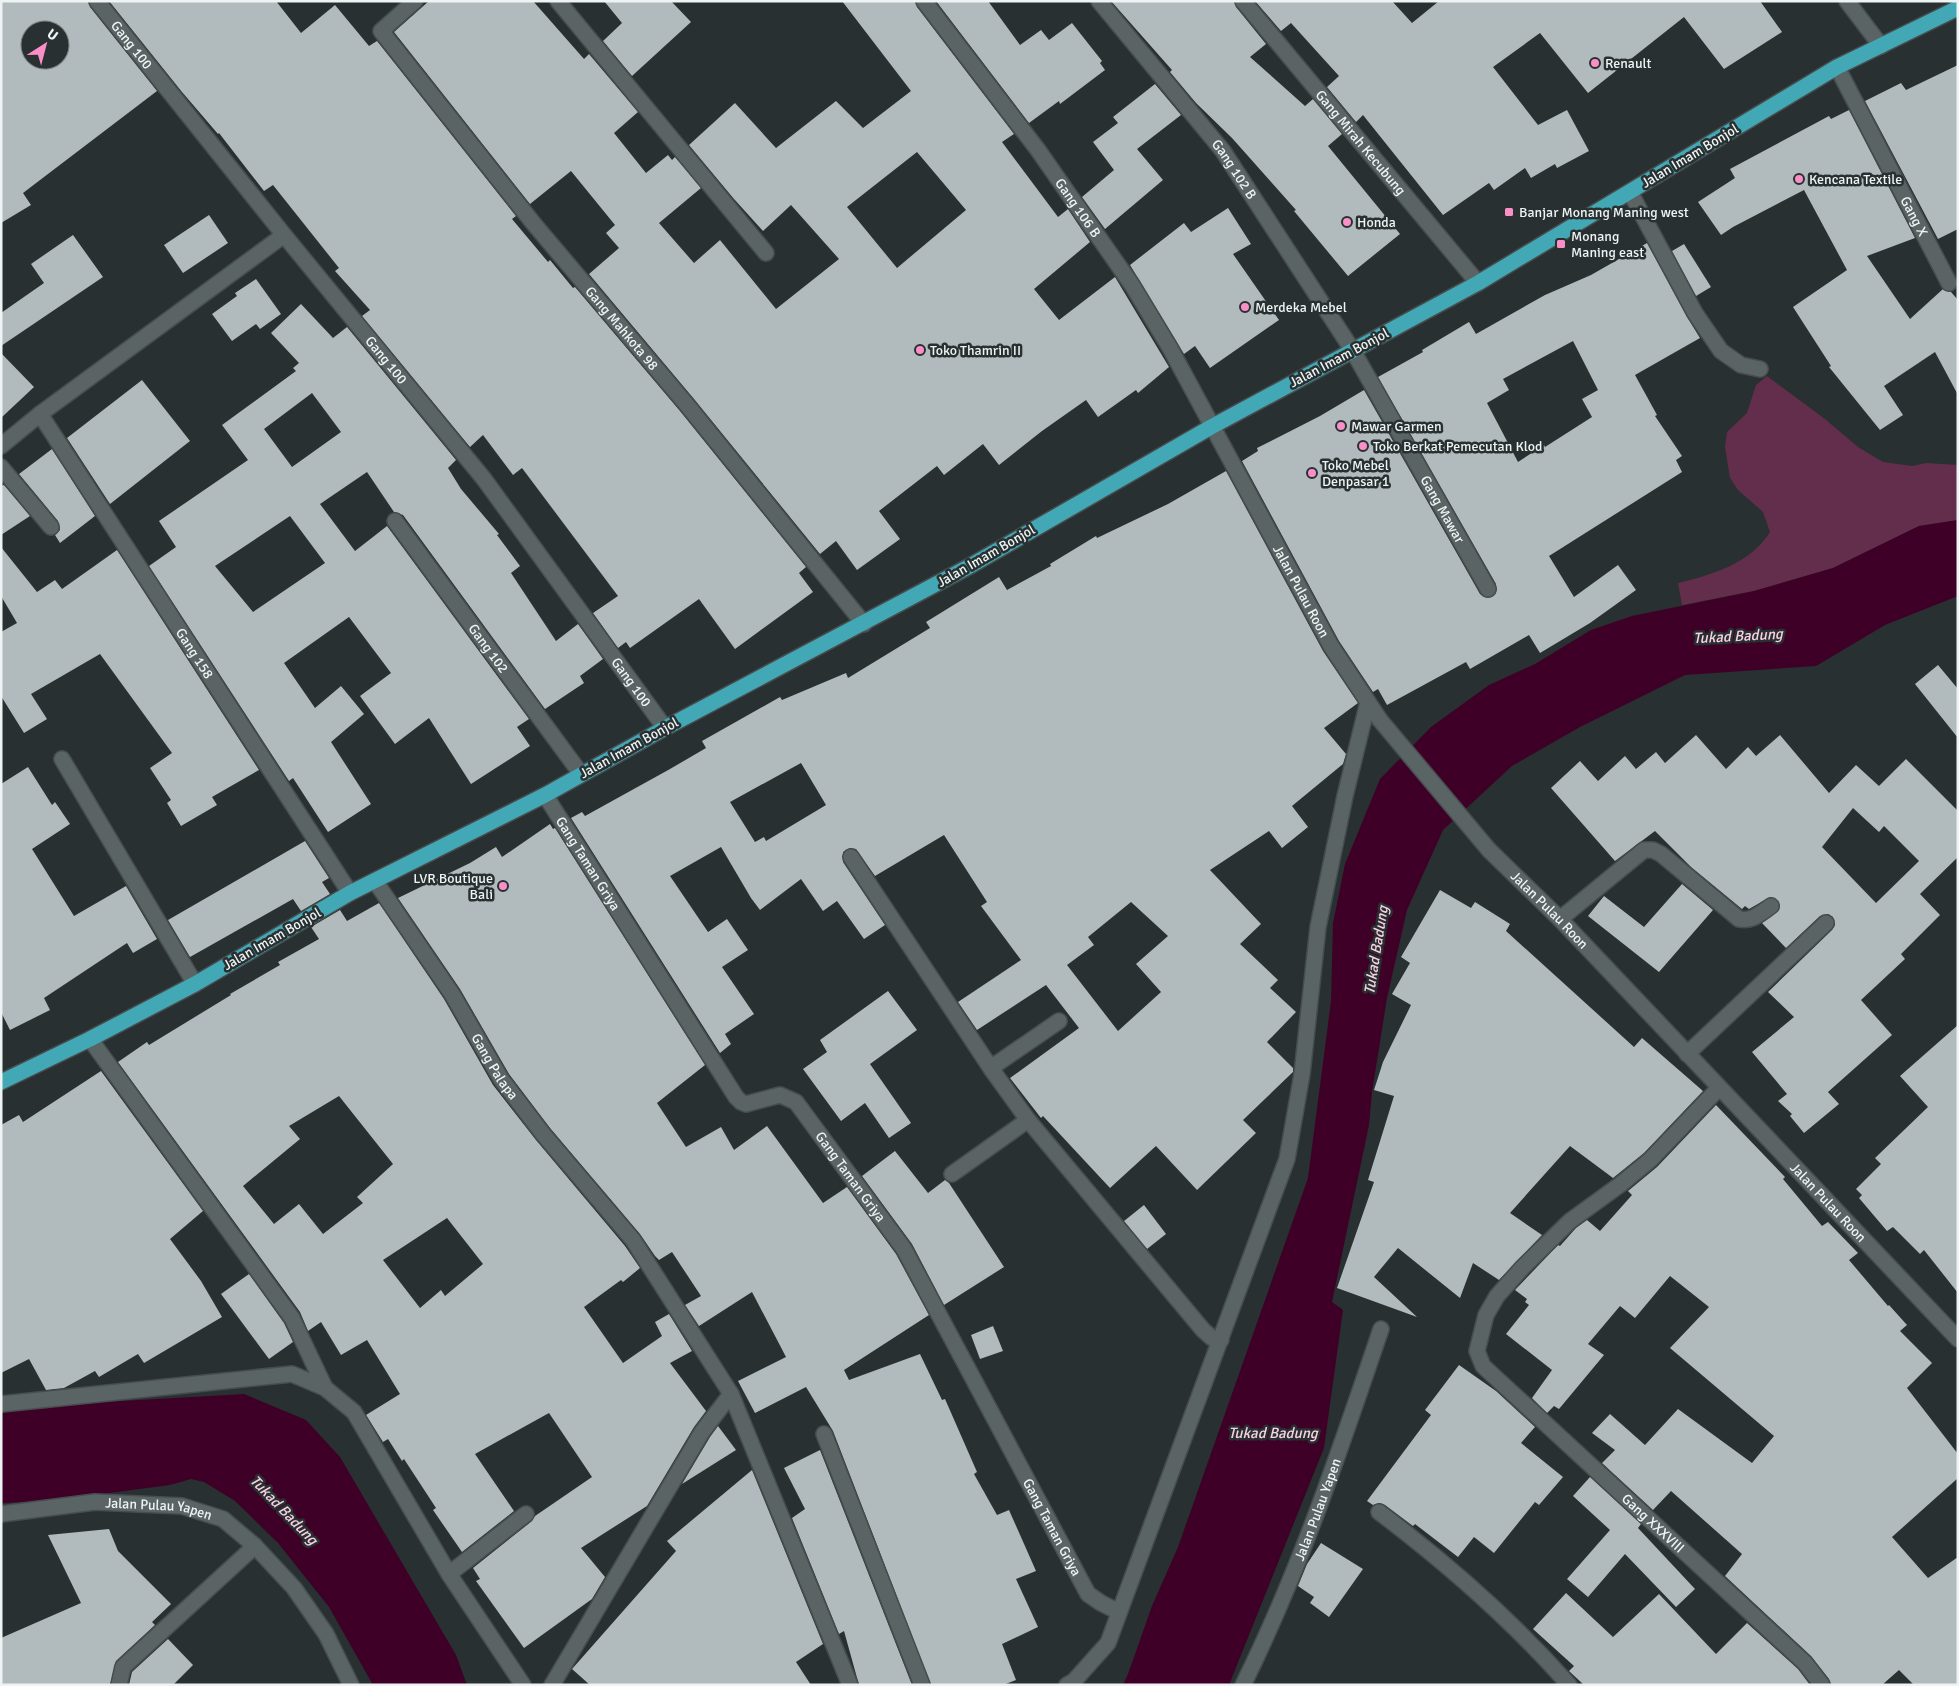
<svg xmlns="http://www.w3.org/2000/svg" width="1959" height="1686" viewBox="0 0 1959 1686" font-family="Signika,sans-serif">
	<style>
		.green { fill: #632e4b }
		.water { fill: #3e0027 }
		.building { fill: #b1babc; fill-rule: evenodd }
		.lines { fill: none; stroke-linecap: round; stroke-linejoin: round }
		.minor-casing { stroke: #464d4e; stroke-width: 18 }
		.tertiary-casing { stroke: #464d4e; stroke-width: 18 }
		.trunk-casing { stroke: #464d4e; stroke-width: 18 }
		.minor { stroke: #5b6465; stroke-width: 15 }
		.tertiary { stroke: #5b6465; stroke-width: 15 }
		.trunk { stroke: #43a8b6; stroke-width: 15 }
		.poi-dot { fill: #fa8fc8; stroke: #283031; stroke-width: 2 }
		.labels { text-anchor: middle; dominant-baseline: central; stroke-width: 5; stroke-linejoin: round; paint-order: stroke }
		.street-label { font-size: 14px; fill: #eef4f4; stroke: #283031 }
		.poi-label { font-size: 14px; fill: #eef4f4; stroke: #283031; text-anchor: start }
		.water-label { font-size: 15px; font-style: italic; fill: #fbd0e4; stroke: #283031 }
	</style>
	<rect width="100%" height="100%" fill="#283031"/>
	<path class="green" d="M1767 376 1825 419 1858 447 1883 462 1912 466 1926 463 1958 465V520L1919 526 1833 568 1754 591 1682 605 1678 583C1712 575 1751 563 1770 532L1763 512 1738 490 1730 478 1725 447 1727 432 1747 413 1756 385Z"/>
	<g class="water">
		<polygon points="1958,520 1958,596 1885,625 1816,666 1685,675 1580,727 1512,766 1443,830 1407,910 1387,998 1372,1092 1369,1125 1332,1302 1343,1310 1324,1448 1229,1685 1123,1685 1128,1674 1152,1606 1178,1547 1308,1178 1331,1001 1333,923 1345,864 1380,779 1431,727 1489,685 1535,664 1591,630 1632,616 1754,591 1833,568 1919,526"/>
		<polygon points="244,1394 306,1420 340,1457 456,1655 467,1685 373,1685 329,1607 278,1543 235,1501 204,1482 191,1479 170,1485 49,1501 1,1503 1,1408"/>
	</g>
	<g class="building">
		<path d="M1 1H88L90 7 157 91 23 193 31 205 1 223ZM30 30H60V60H30Z"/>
		<polygon points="109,1 276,1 301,33 335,5 369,46 377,41 516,216 512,219 548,262 550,260 573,288 575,287 680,411 806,567 799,573 813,592 735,649 699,599 630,648 626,642 618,648 593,613 618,596 522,468 513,475 483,435 470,447 362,316 370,310 335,271 339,268 273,185 264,191 219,133 218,134 182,92"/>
		<path d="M429 1H533L584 59 589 54 638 112 614 133 646 173 668 155 672 160 675 157 701 188 659 223 694 263 720 240 776 309 839 259 791 205 763 231 734 199 689 145 735 103 776 148 836 101 863 128 911 91 842 1H915L917 7 1014 134 1002 142 1058 217 1068 209 1090 242 1034 289 1059 320 1115 277 1169 367 1138 393 1136 390 1098 417 1086 400 1042 431 999 465 983 444 944 475 937 466 879 511 900 539 857 570 836 541 820 554 694 399 589 274 619 248 606 233 615 225 571 171 530 204 394 32ZM917 152 966 210 897 268 847 207Z"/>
		<polygon points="604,1 671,1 691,22 632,76 603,41 622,23"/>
		<polygon points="936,1 988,1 1020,45 1041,30 1049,40 1072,23 1102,61 1100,63 1105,70 1060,104 1059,101 1029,123"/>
		<polygon points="1111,1 1234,1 1236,7 1266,44 1250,57 1305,106 1313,99 1342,134 1328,146 1400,234 1348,276 1294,211 1296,210 1232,138 1196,103 1170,72 1172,70"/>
		<polygon points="1255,1 1392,1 1412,23 1439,1 1760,1 1782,32 1724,69 1684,17 1588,93 1540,33 1493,67 1538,125 1567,110 1589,151 1557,168 1555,164 1531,178 1525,168 1494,190 1489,183 1443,215 1363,115 1356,122 1327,87 1339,76 1291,23 1281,31"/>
		<polygon points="1958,65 1958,229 1938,239 1865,101 1901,83 1906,90"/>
		<polygon points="1155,84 1181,115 1137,149 1163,180 1105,229 1082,197 1114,170 1093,142 1118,123 1113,117"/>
		<polygon points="1849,110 1915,238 1867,256 1910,319 1943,289 1951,292 1958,300 1958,395 1935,352 1884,386 1903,415 1880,430 1829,367 1831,366 1793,307 1847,270 1804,190 1733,227 1721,235 1698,202 1735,178 1730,169 1829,116 1831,119"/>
		<polygon points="1228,208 1251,244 1233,254 1279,320 1210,368 1195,346 1184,354 1130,265 1184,223 1191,232"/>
		<polygon points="209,215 228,243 183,273 164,245"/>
		<polygon points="73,235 103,277 1,346 1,313 44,283 31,264"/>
		<path d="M1647 243 1687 317 1700 338 1635 375 1657 415 1655 416 1682 456 1676 460 1682 472 1549 556 1574 597 1618 565 1636 590 1590 623 1540 653 1529 635 1470 669 1466 662 1387 705 1378 689 1373 692 1339 641 1242 461 1258 451 1257 448 1320 416 1364 390 1480 594 1484 597H1492L1496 593V584L1378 377 1423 352 1422 350 1469 322 1476 334 1545 295 1591 275ZM1573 341 1598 390 1582 399 1592 417 1545 447 1544 445 1518 462 1487 403 1509 390 1503 379Z"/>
		<polygon points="1684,244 1711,287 1696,296 1672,251"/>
		<polygon points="256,279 281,314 260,329 256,324 232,341 212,314 237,296 235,293"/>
		<path d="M301 304 333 338 347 327 456 460 448 468 461 489 499 534 497 535 520 566 511 573 556 641 578 624 603 659 580 676 584 683 545 709 403 515 394 512 367 472 320 504 355 551 387 526 529 719 517 727 530 746 471 784 429 718 395 744 360 696 391 673 349 617 284 663 315 708 341 686 364 714 331 742 371 804 328 832 293 778 289 781 149 566 176 547 159 521 248 460 222 425 296 371 293 368 299 363 271 333ZM312 393 341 432 292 467 264 429ZM290 516 325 563 253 612 215 566Z"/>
		<polygon points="1,353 34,387 1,418"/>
		<polygon points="142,380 190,441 110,504 67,438"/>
		<polygon points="52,449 95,516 60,543 55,535 60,530 58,521 19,474"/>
		<path d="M1226 471 1323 651 1358 703 1324 728 1346 754 1343 764 1292 806 1308 827 1282 848 1269 831 1210 870 1261 924 1240 944 1278 980 1270 988 1296 1012 1267 1042 1293 1068V1072L1243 1120 1256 1133 1197 1190 1156 1146 1110 1188 1043 1116 1041 1118 1010 1078 1079 1028 1046 985 977 1030 958 1002 1021 960 981 906 987 902 944 835 875 876 856 849 850 848 843 852V862L885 925 864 939 837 901 823 911 801 879 760 910 751 898 721 847 670 876 708 932 727 919 748 950 722 967 754 1014 725 1034 731 1044 720 1053 571 818 582 812 585 816 670 769 706 748 702 741 780 697 782 700 846 673 848 678 930 628 926 622 999 577 1007 590 1051 566 1050 564 1096 536 1097 538 1168 504ZM801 763 826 805 766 841 764 837 755 842 730 802ZM1131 902 1168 936 1136 964 1161 992 1118 1031 1067 965 1094 945 1088 937Z"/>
		<polygon points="4,485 30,516 1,535 1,486"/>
		<polygon points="1,547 37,592 55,580 62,589 117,550 259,770 212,797 217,805 181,826 167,803 171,800 150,768 172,753 100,654 31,694 47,719 24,733 1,696 1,632 17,623 1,596"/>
		<polygon points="1938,665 1958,689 1958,738 1915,684"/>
		<path d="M1696 735 1726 769 1748 747 1756 756 1780 735 1829 793 1856 765 1879 786 1906 759 1958 811V857L1920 894 1940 915 1901 954 1905 959 1861 1000 1892 1035 1828 1092 1839 1104 1804 1133 1790 1116 1792 1114 1778 1101 1787 1094 1752 1052 1794 1017 1768 992 1832 930 1835 925 1833 917 1828 914 1820 916 1786 948 1762 923 1779 910 1780 905 1775 898 1770 897 1749 909 1745 906 1742 909 1691 867 1655 831 1615 861 1551 788 1580 761 1598 781 1625 756 1636 769 1656 752 1665 763ZM1853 808 1879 832 1884 826 1919 861 1876 903 1822 847Z"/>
		<polygon points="28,767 52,805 55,802 70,824 32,849 74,916 126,886 157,939 133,953 127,943 44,998 50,1010 10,1030 1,1012 1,784"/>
		<polygon points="550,824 553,829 555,828 705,1065 657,1103 686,1147 721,1127 734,1150 767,1126 823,1203 847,1187 896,1254 929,1315 844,1370 849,1380 920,1354 942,1400 945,1399 977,1472 974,1474 997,1515 1009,1510 1036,1571 1016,1579 1038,1627 1002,1644 1016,1680 1003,1685 931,1685 833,1431 806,1387 755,1413 738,1381 786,1357 752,1292 699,1326 685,1305 701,1296 672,1252 659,1260 655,1256 640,1234 550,1128 509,1074 460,989 398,898 470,863 496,847 502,857"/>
		<polygon points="305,841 329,878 322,882 330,894 301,911 293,899 190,957 168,920"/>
		<polygon points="1682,884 1713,910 1659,972 1588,916 1604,896 1644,927"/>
		<polygon points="1440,890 1471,908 1475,902 1510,924 1506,931 1634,1047 1642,1038 1703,1091 1644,1153 1613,1178 1570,1146 1510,1213 1542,1235 1499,1280 1473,1263 1460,1298 1398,1248 1374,1277 1417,1317 1337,1288 1374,1182 1368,1180 1394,1096 1374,1090 1383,1062 1411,1005 1392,994 1410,963 1401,957"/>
		<path d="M379 903 444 999 493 1085 536 1140 625 1246 640 1268 623 1282 621 1280 584 1307 623 1363 662 1336 655 1322 669 1314 692 1351 670 1363 706 1411 694 1427 647 1506 581 1548 605 1577 592 1599 524 1648 476 1581 480 1579 473 1568 532 1521 535 1516 592 1477 549 1413 475 1454 514 1511 462 1552 433 1510 436 1508 404 1459 402 1461 388 1439 383 1442 366 1415 400 1394 367 1340 341 1355 321 1322 308 1331 300 1312 118 1062 147 1042 149 1045 231 995 230 994 280 965 278 962 319 939 311 927 340 910 347 921ZM339 1096 393 1164 357 1197 363 1203 323 1234 299 1204 274 1224 243 1186 300 1139 289 1126ZM447 1218 483 1264 445 1296 441 1290 420 1308 383 1260Z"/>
		<polygon points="888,991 917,1030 870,1064 911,1123 889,1138 865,1103 841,1121 803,1069 827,1052 820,1040"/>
		<polygon points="1958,1025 1958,1293 1924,1250 1920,1254 1893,1227 1887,1231 1859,1198 1862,1195 1856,1189 1881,1164 1875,1158 1928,1107 1900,1076"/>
		<polygon points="101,1071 203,1211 170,1239 201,1281 222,1317 144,1363 138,1354 99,1377 95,1371 64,1388 46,1390 29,1359 1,1373 1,1125 19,1115 23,1122"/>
		<polygon points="1716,1105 1785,1177 1783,1179 1822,1226 1828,1222 1858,1253 1849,1260 1888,1306 1889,1305 1907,1325 1900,1331 1932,1363 1907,1388 1958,1454 1958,1478 1892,1537 1928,1578 1958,1557 1958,1685 1914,1685 1899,1670 1882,1685 1831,1685 1829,1679 1811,1656 1725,1576 1742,1554 1671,1491 1653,1510 1602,1463 1615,1450 1592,1433 1610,1414 1645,1445 1678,1409 1752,1463 1774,1436 1670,1348 1709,1307 1670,1276 1635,1318 1620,1306 1588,1344 1604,1355 1559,1409 1554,1406 1547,1413 1532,1398 1552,1370 1506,1334 1529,1305 1525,1302 1527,1299 1515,1290 1558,1245 1560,1246 1576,1228 1587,1220 1600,1231 1632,1195 1628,1191 1657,1167"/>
		<polygon points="895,1151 928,1193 945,1180 949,1183 1004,1267 944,1305 912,1244 862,1176"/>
		<polygon points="1144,1205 1166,1234 1147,1249 1124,1221"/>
		<polygon points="249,1274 284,1323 293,1342 269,1359 221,1294"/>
		<polygon points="993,1326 1003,1351 980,1359 971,1335"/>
		<polygon points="1459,1365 1496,1391 1535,1427 1521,1443 1563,1477 1539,1505 1535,1502 1494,1553 1474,1537 1458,1557 1415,1524 1413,1526 1385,1505 1380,1503 1373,1505 1367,1501 1431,1415 1425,1410"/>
		<polygon points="718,1426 736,1450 682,1484 710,1437"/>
		<polygon points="820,1450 912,1685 859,1685 844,1631 839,1634 792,1518 805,1509 784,1468"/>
		<polygon points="752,1470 823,1644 796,1662 811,1685 590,1685 572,1669 676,1551 667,1541"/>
		<polygon points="1590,1477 1641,1524 1638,1528 1695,1589 1676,1607 1625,1554 1588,1597 1567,1579 1610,1530 1573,1496"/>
		<polygon points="109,1529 118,1551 171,1604 152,1622 155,1625 116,1661 110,1685 1,1685 1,1638 81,1603 48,1535"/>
		<polygon points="1321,1543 1363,1569 1329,1617 1310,1603 1314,1597 1298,1586 1307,1564"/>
		<polygon points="1566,1593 1613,1637 1659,1594 1716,1654 1747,1623 1798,1669 1810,1685 1584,1685 1569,1671 1574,1666 1533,1629"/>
		<polygon points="168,1639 193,1665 173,1685 129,1685 132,1672"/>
	</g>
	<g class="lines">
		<defs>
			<g id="minor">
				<path id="s1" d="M97 1 284 235 484 479 665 728"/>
				<path id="s2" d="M415 1 381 31 534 224 687 405 864 624"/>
				<polyline points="558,1 766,253"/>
				<path id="s3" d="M924 1 1038 150 1132 285 1170 348 1331 646 1380 720 1489 850 1560 919 1958 1339"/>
				<path id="s4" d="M1099 1 1223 151 1353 351 1488 589"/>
				<path id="s5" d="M1243 1 1478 283"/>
				<path id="s6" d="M1837 67 1949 283"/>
				<polyline points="1630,192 1695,313 1721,351 1741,365 1760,369"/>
				<path id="s7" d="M40 414 350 893"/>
				<polyline points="1,446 40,414 284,235"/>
				<polyline points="1,467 51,527"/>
				<path id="s8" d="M395 521 581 774"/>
				<polyline points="62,759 195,984"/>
				<path id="s9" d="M545 795 736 1097 741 1102 746 1104 780 1095 796 1102 904 1249 1088 1594 1101 1603 1119 1612"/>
				<polyline points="851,857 992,1070 1028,1120 1203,1330 1212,1338 1221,1340"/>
				<path id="s10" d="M375 881 452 994 501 1079 543 1134 633 1240 731 1394 850 1685"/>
				<path d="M1560 919 1644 850H1653L1661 854 1739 919C1752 922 1761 913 1771 906"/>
				<polyline points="90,1039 292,1318 325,1388"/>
				<polyline points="1687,1054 1826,923"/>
				<polyline points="992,1070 995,1065 1059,1021"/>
				<path id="s11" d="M1719 1088 1650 1160 1621 1184 1570 1221 1522 1268 1497 1296 1486 1315 1477 1351 1483 1366 1805 1663 1822 1685"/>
				<polyline points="952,1174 1028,1120"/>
				<polyline points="1,1404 292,1374 325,1388 354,1412 449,1574 523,1685"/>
				<polyline points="824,1434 922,1685"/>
				<path d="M1379 1512C1449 1565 1511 1619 1569 1685"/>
				<path id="s12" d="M1 1514 95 1502 182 1506 223 1519 255 1546 294 1588 326 1634 351 1685"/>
				<polyline points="449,1574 526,1514"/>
				<polyline points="119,1685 123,1667 255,1546"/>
				<polyline points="552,1685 702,1432 731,1394"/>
				<polyline points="1067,1685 1074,1681 1108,1643 1287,1159 1302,1074 1318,927 1345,796 1368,702"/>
				<path id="s13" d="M1243 1685C1300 1570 1340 1450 1381 1329"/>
			</g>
			<polyline id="tertiary" points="1847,1 1881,46"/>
			<polyline id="trunk" points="1,1082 90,1039 195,984 350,893 545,795 665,728 970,566 1211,427 1478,283 1837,67 1958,8"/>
		</defs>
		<use href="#minor" class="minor-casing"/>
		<use href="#tertiary" class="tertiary-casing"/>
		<use href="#trunk" class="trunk-casing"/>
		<use href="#minor" class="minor"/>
		<use href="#tertiary" class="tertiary"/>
		<use href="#trunk" class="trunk"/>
	</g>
	<g class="poi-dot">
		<circle cx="1595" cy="63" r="5"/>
		<circle cx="1799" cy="179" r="5"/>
		<rect x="1504" y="207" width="10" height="10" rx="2.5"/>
		<circle cx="1347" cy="222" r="5"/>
		<rect x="1556" y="239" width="10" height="10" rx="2.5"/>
		<circle cx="1245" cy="307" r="5"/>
		<circle cx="920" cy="350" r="5"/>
		<circle cx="1341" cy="426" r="5"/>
		<circle cx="1363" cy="446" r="5"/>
		<circle cx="1312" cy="473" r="5"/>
		<circle cx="503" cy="886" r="5"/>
	</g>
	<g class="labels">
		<g class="street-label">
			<text stroke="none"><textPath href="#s1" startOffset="56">Gang 100</textPath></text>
			<text stroke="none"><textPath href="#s5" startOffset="184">Gang Mirah Kecubung</textPath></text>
			<text transform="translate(1690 156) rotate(-31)">Jalan Imam Bonjol</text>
			<text stroke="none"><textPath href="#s4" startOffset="216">Gang 102 B</textPath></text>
			<text stroke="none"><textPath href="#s3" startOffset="258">Gang 106 B</textPath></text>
			<text stroke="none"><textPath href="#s6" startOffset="168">Gang X</textPath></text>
			<text stroke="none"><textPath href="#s2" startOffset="428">Gang Mahkota 98</textPath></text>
			<text transform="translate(1339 358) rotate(-28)">Jalan Imam Bonjol</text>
			<text stroke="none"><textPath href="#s1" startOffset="461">Gang 100</textPath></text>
			<text stroke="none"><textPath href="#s4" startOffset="615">Gang Mawar</textPath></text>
			<text transform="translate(986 556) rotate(-30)">Jalan Imam Bonjol</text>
			<text stroke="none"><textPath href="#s3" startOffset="702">Jalan Pulau Roon</textPath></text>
			<text stroke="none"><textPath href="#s8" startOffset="158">Gang 102</textPath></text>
			<text stroke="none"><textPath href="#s7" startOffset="285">Gang 158</textPath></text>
			<text stroke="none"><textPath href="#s1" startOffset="866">Gang 100</textPath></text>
			<text transform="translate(629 748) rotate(-29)">Jalan Imam Bonjol</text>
			<text stroke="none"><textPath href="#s9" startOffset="81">Gang Taman Griya</textPath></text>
			<text stroke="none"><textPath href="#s3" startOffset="1108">Jalan Pulau Roon</textPath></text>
			<text transform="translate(272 939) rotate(-30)">Jalan Imam Bonjol</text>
			<text stroke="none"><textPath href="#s10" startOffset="221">Gang Palapa</textPath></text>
			<text stroke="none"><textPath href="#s9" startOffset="515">Gang Taman Griya</textPath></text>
			<text stroke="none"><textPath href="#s3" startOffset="1512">Jalan Pulau Roon</textPath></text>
			<text stroke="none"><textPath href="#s13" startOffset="191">Jalan Pulau Yapen</textPath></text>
			<text stroke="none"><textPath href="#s12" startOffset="159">Jalan Pulau Yapen</textPath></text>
			<text stroke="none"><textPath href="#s11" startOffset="612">Gang XXXVIII</textPath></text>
			<text stroke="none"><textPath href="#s9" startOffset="920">Gang Taman Griya</textPath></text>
		</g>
		<g class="poi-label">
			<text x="1605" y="63">Renault</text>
			<text x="1809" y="179">Kencana Textile</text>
			<text x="1519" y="212">Banjar Monang Maning west</text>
			<text x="1357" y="222">Honda</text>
			<text x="1571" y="236">Monang<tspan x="1571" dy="16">Maning east</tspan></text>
			<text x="1255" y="307">Merdeka Mebel</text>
			<text x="930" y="350">Toko Thamrin II</text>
			<text x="1351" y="426">Mawar Garmen</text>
			<text x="1373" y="446">Toko Berkat Pemecutan Klod</text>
			<text x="1322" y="465">Toko Mebel<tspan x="1322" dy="16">Denpasar 1</tspan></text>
			<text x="493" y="878" text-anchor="end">LVR Boutique<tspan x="493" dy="16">Bali</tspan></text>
		</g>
		<g class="water-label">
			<text transform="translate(1738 636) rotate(-3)">Tukad Badung</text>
			<text transform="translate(1376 950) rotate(-81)">Tukad Badung</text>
			<text x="1273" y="1433">Tukad Badung</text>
			<text transform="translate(284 1510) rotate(46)">Tukad Badung</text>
		</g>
	</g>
	<rect width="1959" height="1686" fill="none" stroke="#eef4f4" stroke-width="5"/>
	<g transform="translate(45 45) rotate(36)"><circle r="24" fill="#283031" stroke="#777e7f"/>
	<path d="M0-4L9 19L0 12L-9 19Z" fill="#fa8fc8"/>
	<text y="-8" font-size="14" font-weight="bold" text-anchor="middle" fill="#eef4f4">U</text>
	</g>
</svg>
